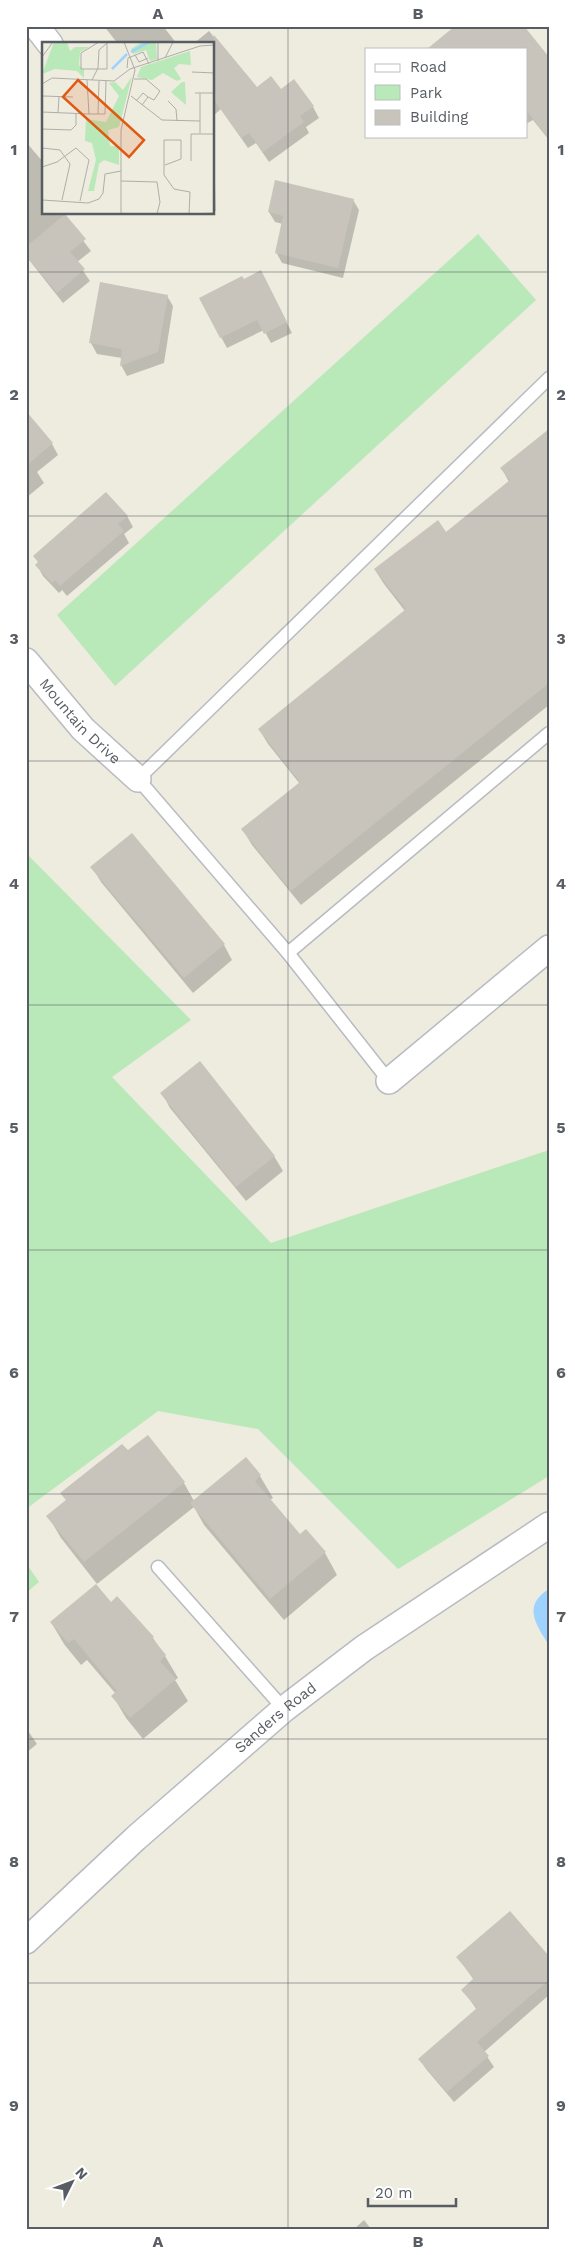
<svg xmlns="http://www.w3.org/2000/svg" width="575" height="2255" viewBox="0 0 575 2255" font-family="'Work Sans',sans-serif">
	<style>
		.green { fill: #b9e8b9 }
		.water { fill: #9ed3ff }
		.shadow { fill: #0003 }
		.building { fill: #c8c4bc }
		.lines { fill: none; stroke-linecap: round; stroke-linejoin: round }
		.lane-casing { stroke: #b8bbc1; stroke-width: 15 }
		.street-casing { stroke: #b8bbc1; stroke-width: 28 }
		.lane { stroke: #fff; stroke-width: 12 }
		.street { stroke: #fff; stroke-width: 25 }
		.grid { fill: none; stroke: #585d63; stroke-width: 1; stroke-opacity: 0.55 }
		.labels { text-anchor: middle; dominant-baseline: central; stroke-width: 4; stroke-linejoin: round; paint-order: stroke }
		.street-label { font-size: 15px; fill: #585d63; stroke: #fff }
		.inset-river { fill: none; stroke: #9ed3ff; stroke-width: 2.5 }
		.inset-road { fill: none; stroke: #aeaea9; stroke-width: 1 }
		.view { fill: #e15910; fill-opacity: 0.15; stroke: #e15910; stroke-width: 2.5 }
		.inset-edge { fill: none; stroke: #585d63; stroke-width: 2.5 }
		.neatline { fill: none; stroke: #585d63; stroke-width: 2 }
		.grid-label { font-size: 16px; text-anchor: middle; font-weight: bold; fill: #585d63 }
	</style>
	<rect width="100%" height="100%" fill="#eeebdf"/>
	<g class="green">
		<polygon points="478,234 536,300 115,686 57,615"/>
		<polygon points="26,853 191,1020 112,1077 271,1243 549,1150 549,1476 398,1569 258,1429 158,1411 26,1509"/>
		<polygon points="26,1563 39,1582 26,1593"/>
	</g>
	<path class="water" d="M549 1589V1645C536 1625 522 1605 549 1589Z"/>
	<g class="shadow">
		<polygon points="104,26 163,26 177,44 118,44"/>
		<polygon points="450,26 527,26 524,28 549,59 549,140 533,120 526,124 526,49 453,30"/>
		<polygon points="209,31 256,88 281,91 313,107 319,118 306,127 309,133 269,162 256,143 248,148 221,109 214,115 214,44 193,44"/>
		<polygon points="26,142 44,163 44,214 63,214 91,251 77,262 90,281 63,303 26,256 30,245 26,240"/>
		<polygon points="353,200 359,210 343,278 282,263 276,252 283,224 275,222 269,212"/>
		<polygon points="243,280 266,282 292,333 271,343 264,330 227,348 221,337"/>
		<polygon points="167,296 173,306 164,363 127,376 121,365 122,358 97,354 91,343"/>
		<polygon points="26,424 52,444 58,455 37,472 44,483 26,498"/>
		<polygon points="549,431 549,705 301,905 252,845 243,830 300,784 268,744 259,729 405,611 384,584 375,570 446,533 509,482 502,469"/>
		<polygon points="127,516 133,527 124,534 129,543 67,596 62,590 59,593 43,576 37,565 39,563"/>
		<polygon points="92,867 224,945 232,960 193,993 101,882"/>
		<polygon points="162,1093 274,1156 283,1171 246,1201 170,1108"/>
		<polygon points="147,1437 184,1483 194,1501 260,1476 273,1498 270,1500 300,1536 325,1553 337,1575 284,1620 204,1525 194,1507 97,1584 61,1538 48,1516 67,1502 62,1493 128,1452"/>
		<polygon points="117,1598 153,1638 165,1656 178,1678 175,1680 188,1701 143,1739 126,1718 113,1696 116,1694 87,1660 81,1665 64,1644 51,1622 110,1603"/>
		<polygon points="26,1728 37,1744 26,1753"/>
		<polygon points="458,1958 549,1958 549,1995 484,2052 494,2067 454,2102 426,2069 420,2059 477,2010 463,1990 474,1980"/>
		<polygon points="364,2220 371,2229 354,2229"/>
	</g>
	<g class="building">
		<polygon points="455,26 524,26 549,57 549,139 526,110 526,49 427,49"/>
		<polygon points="214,35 257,87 271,76 281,89 294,79 314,106 300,116 304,122 263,152 249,133 241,138 214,100"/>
		<polygon points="275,180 354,199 338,268 275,253 283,216 268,212"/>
		<polygon points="65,214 86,239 70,252 85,269 57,293 26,256 26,247"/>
		<polygon points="261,270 287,322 264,334 257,320 220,338 199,298 242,276 244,279"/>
		<polygon points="100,282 168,295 158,352 120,366 122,349 89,343"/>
		<polygon points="26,411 53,443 26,466"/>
		<polygon points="549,429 549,683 291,891 241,829 300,782 258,729 406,609 374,569 438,520 446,532 510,480 500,468"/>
		<polygon points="106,492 128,516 118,524 124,531 60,586 55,580 52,583 35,565 38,562 33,556"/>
		<polygon points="132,833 225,944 184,978 90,867"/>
		<polygon points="200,1061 275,1156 236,1187 160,1093"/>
		<polygon points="148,1435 185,1482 84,1562 46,1516 66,1500 60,1493 122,1444 128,1450"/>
		<polygon points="246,1457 261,1475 255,1481 300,1534 306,1529 326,1552 270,1599 190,1503"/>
		<polygon points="96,1584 111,1602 117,1596 154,1637 152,1638 166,1655 160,1661 176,1679 130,1718 111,1696 117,1691 74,1639 68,1643 50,1622"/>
		<polygon points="510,1911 549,1956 549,1980 477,2042 489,2056 447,2092 418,2059 477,2008 461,1990 474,1978 456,1957"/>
	</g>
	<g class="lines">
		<defs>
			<g id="lane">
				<polyline points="288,953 138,779 549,378"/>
				<polyline points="389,1081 288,953 549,733"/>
				<polyline points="158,1567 284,1709"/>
			</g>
			<g id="street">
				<polyline points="36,26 50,44"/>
				<path id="s1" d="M26 661 83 729 138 779"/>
				<polyline points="389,1081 549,948"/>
				<path id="s2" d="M26 1941 136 1838 284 1709 364 1648 549 1525"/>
			</g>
		</defs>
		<use href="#lane" class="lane-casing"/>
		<use href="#street" class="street-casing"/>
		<use href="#lane" class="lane"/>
		<use href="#street" class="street"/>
	</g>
	<path class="grid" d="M288 26V2229M26 272H549M26 516H549M26 761H549M26 1005H549M26 1250H549M26 1494H549M26 1739H549M26 1983H549"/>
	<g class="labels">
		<g class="street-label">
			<text stroke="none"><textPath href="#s1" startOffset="81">Mountain Drive</textPath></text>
			<text stroke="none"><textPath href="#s2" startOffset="335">Sanders Road</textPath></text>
		</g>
	</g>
	<g transform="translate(42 42)">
		<rect width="172" height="172" fill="#eeebdf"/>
		<path d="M12 0H25L28 9 33 5H47L38 10 37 23 42 28V36L35 29 13 27 0 32ZM100 0H114L115 17 108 19 104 8 91 12 89 7ZM148 9 149 23 137 22 132 26 139 37 135 39 121 31 110 38 95 35 99 25ZM90 34 77 85 66 88 68 104H77V123L62 118 57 122 52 149H46L54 118 50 101 43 99 44 77 64 80 77 54 67 41 73 40 81 48ZM140 40H143L144 63 129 50Z" fill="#b9e8b9"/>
		<path class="inset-river" d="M89 10 107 0M70 27 85 12"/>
		<path class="inset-road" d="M57 0 39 11V27H65V1M93 13 97 20 106 16M0 15 11 0M123 16 131 0M116 19V0M85 26 86 16 101 10 107 22M150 30 173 31M92 37H104L118 49 112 58 106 55M45 38 47 72H56M50 38 56 26 57 8 65 1M57 39 56 72H63L64 39M0 42 10 36 72 39 88 27 158 4 173 3M153 51H173M158 51V91M1 54 31 55M89 54 120 78 158 79M94 59 101 51 106 55 100 63M126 59 134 67 135 79M0 70 47 72M16 71 17 55M0 87 29 88 34 83V72M0 106 18 108 28 122 20 158M34 106 47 118 38 159M172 112 173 169M149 119V92H173M123 123 139 117V98H122V133L132 147 148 150 147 172M0 125 15 120 34 106M79 139 115 140 118 160 115 172M0 158 46 161 57 157 61 151 63 132 79 129M77 172H124M79 172V88L93 28 82 0M147 172 173 171"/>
		<path class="view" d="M36 38 102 98 87 115 21 55Z"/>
		<rect width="172" height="172" class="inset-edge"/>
	</g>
	<rect width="575" height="2255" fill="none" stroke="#ffffff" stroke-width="55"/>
	<rect x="365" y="48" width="162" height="90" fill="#ffffff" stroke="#bcbec1"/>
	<rect x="375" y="64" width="25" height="8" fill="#ffffff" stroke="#bcbec1"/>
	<text x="410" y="72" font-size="15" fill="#585d63">Road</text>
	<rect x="375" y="85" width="25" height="15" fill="#b9e8b9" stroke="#bcbec1"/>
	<text x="410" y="98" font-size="15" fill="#585d63">Park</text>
	<rect x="375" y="110" width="25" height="15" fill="#c8c4bc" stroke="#bcbec1"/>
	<text x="410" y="122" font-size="15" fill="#585d63">Building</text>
	<g transform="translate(72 2182) rotate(48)" stroke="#ffffff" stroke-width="4" paint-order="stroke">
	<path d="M0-4L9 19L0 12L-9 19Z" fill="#585d63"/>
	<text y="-8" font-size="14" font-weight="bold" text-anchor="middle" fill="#585d63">N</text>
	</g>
	<path d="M368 2198v8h88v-8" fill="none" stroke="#585d63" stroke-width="2.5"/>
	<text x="375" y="2198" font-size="15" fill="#585d63" stroke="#ffffff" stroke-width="4" paint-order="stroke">20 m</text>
	<rect x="28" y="28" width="520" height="2200" class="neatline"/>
	<g class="grid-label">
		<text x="158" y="19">A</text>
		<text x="418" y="19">B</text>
		<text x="14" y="155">1</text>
		<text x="561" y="155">1</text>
		<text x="14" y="400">2</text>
		<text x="561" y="400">2</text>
		<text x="14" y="644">3</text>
		<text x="561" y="644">3</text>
		<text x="14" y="889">4</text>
		<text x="561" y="889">4</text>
		<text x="14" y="1133">5</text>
		<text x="561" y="1133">5</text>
		<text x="14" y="1378">6</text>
		<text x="561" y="1378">6</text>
		<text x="14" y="1622">7</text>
		<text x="561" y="1622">7</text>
		<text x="14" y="1867">8</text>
		<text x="561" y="1867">8</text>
		<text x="14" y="2111">9</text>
		<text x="561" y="2111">9</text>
		<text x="158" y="2247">A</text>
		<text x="418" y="2247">B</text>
	</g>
</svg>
